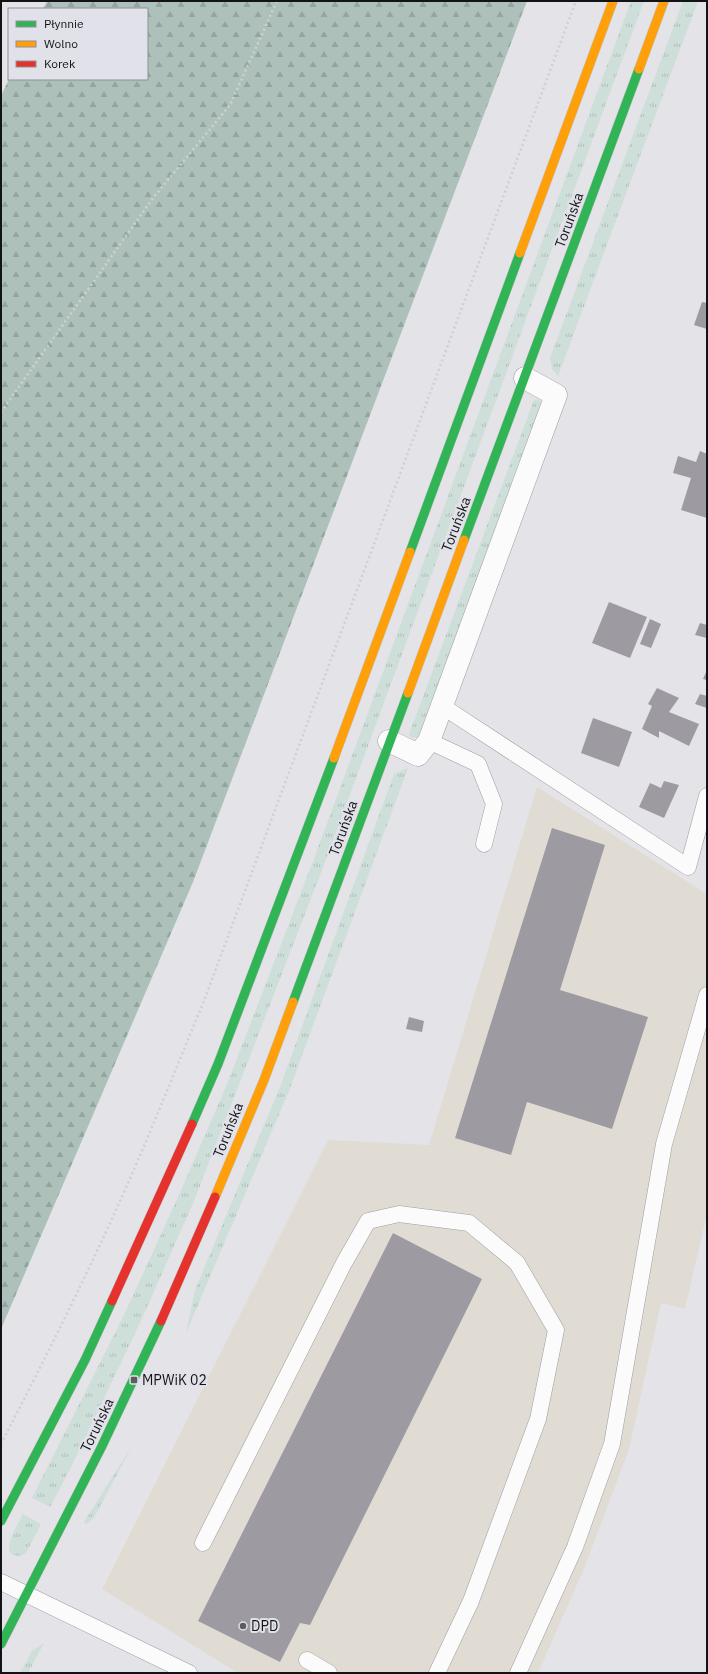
<svg xmlns="http://www.w3.org/2000/svg" width="708" height="1674" viewBox="0 0 708 1674" font-family="'IBM Plex Sans',sans-serif">
	<style>
		.industrial { fill: #e1dcd3 }
		.grass { fill: url(#grass-tufts) }
		.forest { fill: url(#forest-firs) }
		.building { fill: #9e9aa2 }
		.lines { fill: none; stroke-linecap: round; stroke-linejoin: round }
		.lane-casing { stroke: #9e9ea1; stroke-width: 17 }
		.street-casing { stroke: #9e9ea1; stroke-width: 23 }
		.fast-casing { stroke: #c1c1c4; stroke-width: 10 }
		.slow-casing { stroke: #c1c1c4; stroke-width: 10 }
		.jam-casing { stroke: #c1c1c4; stroke-width: 10 }
		.path { stroke: #d0d0d1; stroke-width: 2.5; stroke-dasharray: 2 3; stroke-linecap: butt }
		.lane { stroke: #fbfbfc; stroke-width: 16 }
		.street { stroke: #fbfbfc; stroke-width: 22 }
		.fast { stroke: #30b455; stroke-width: 9 }
		.slow { stroke: #ff9f0a; stroke-width: 9 }
		.jam { stroke: #e5322d; stroke-width: 9 }
		.poi-dot { fill: #5c5c60; stroke: #e1e1ea; stroke-width: 1.5 }
		.labels { text-anchor: middle; dominant-baseline: central; stroke-width: 4; stroke-linejoin: round; paint-order: stroke }
		.street-label { font-size: 14px; fill: #131316; stroke: #e1e1ea }
		.poi-label { font-size: 14px; fill: #131316; stroke: #e1e1ea; text-anchor: start }
	</style>
	<defs>
		<pattern id="grass-tufts" width="24" height="20" patternUnits="userSpaceOnUse"><rect width="24" height="20" fill="#cedfd9"/><path d="M3 7l-1-3M5 7V3M7 7l1-3M15 17l-1-3M17 17v-4M19 17l1-3" fill="none" stroke="#b0beba"/></pattern>
		<pattern id="forest-firs" width="22" height="20" patternUnits="userSpaceOnUse"><rect width="22" height="20" fill="#adc1ba"/><path d="M5 1l3.5 6h-7zM16 11l3.5 6h-7z" fill="#94a59f"/></pattern>
	</defs>
	<rect width="100%" height="100%" fill="#e3e3e8"/>
	<polygon class="industrial" points="537,787 707,894 707,1214 685,1309 661,1303 629,1449 583,1571 538,1673 238,1673 102,1589 328,1140 429,1145"/>
	<g class="grass">
		<polygon points="631,1 644,1 322,870 194,1201 140,1323 70,1469 50,1507 32,1498 124,1315 179,1195 228,1082 312,864"/>
		<polygon points="683,1 698,1 558,376 552,369 550,358"/>
		<polygon points="538,399 542,403 418,737 411,738 409,734 534,400"/>
		<polygon points="408,768 289,1091 186,1333 195,1290 280,1087 394,774"/>
		<polygon points="132,1446 94,1518 86,1524 84,1522"/>
		<path d="M23 1514 41 1524 26 1553C22 1555 19 1557 14 1555 0 1551 19 1523 23 1514Z"/>
		<polygon points="44,1643 28,1673 20,1673 32,1651"/>
	</g>
	<polygon class="forest" points="47,1 527,1 193,882 1,1329 1,96 9,79 147,79 147,9 43,9"/>
	<g class="building">
		<polygon points="702,302 707,303 707,329 694,325"/>
		<polygon points="700,451 707,454 707,518 681,510 691,478 673,473 678,456 696,462"/>
		<polygon points="609,602 647,617 630,658 592,643"/>
		<polygon points="650,619 661,624 651,648 640,644"/>
		<polygon points="700,623 707,625 707,638 695,635"/>
		<polygon points="707,670 707,680 703,679"/>
		<polygon points="657,688 679,698 669,712 699,724 689,746 659,731 659,738 642,729 652,706 648,704"/>
		<polygon points="700,694 707,696 707,708 695,704"/>
		<polygon points="593,718 632,732 619,767 581,753"/>
		<polygon points="664,781 679,785 664,818 639,807 650,783 661,788"/>
		<polygon points="552,828 605,845 560,990 648,1017 612,1129 527,1102 511,1155 455,1138"/>
		<polygon points="409,1017 424,1021 422,1032 406,1029"/>
		<polygon points="393,1233 482,1279 310,1625 300,1623 280,1662 198,1621"/>
	</g>
	<g class="lines">
		<defs>
			<g id="lane">
				<polyline points="442,706 688,867 707,796"/>
				<polyline points="429,741 478,764 494,804 484,844"/>
				<polyline points="203,1543 344,1263 368,1221 399,1214 469,1223 517,1263 556,1330 538,1419 471,1601 437,1673"/>
				<polyline points="1,1582 189,1673"/>
				<polyline points="307,1660 329,1673"/>
				<polyline points="518,1673 575,1547 612,1444 664,1144 707,995"/>
			</g>
			<polyline id="street" points="389,741 418,755 429,741 556,395 525,378"/>
			<g id="fast">
				<polyline points="464,540 639,69"/>
				<polyline points="410,552 520,253"/>
				<polyline points="293,1002 408,693"/>
				<polyline points="192,1124 218,1064 334,758"/>
				<polyline points="1,1521 85,1360 112,1301"/>
				<polyline points="1,1644 101,1448 161,1321"/>
			</g>
			<g id="slow">
				<polyline points="639,69 664,1"/>
				<polyline points="520,253 613,1"/>
				<polyline points="408,693 464,540"/>
				<polyline points="334,758 410,552"/>
				<polyline points="215,1197 264,1080 293,1002"/>
			</g>
			<g id="jam">
				<polyline points="112,1301 192,1124"/>
				<polyline points="161,1321 215,1197"/>
			</g>
		</defs>
		<use href="#lane" class="lane-casing"/>
		<use href="#street" class="street-casing"/>
		<use href="#fast" class="fast-casing"/>
		<use href="#slow" class="slow-casing"/>
		<use href="#jam" class="jam-casing"/>
		<g class="path">
			<polyline points="1,412 153,198 230,105 277,1"/>
			<path d="M1 1444C36 1376 71 1307 103 1238 140 1160 171 1080 204 1001L576 1"/>
		</g>
		<use href="#lane" class="lane"/>
		<use href="#street" class="street"/>
		<use href="#fast" class="fast"/>
		<use href="#slow" class="slow"/>
		<use href="#jam" class="jam"/>
	</g>
	<g class="poi-dot">
		<rect x="130" y="1376" width="8" height="8" rx="2"/>
		<circle cx="243" cy="1626" r="4"/>
	</g>
	<g class="labels">
		<g class="street-label">
			<text transform="translate(569 220) rotate(-70)">Toruńska</text>
			<text transform="translate(456 524) rotate(-69)">Toruńska</text>
			<text transform="translate(343 828) rotate(-70)">Toruńska</text>
			<text transform="translate(228 1130) rotate(-68)">Toruńska</text>
			<text transform="translate(97 1425) rotate(-64)">Toruńska</text>
		</g>
		<g class="poi-label">
			<text x="142" y="1380">MPWiK 02</text>
			<text x="251" y="1626">DPD</text>
		</g>
	</g>
	<rect width="708" height="1674" fill="none" stroke="#131316" stroke-width="4"/>
	<rect x="8" y="8" width="140" height="72" fill="#e1e1ea" stroke="#8f8f95"/>
	<rect x="16" y="21" width="20" height="6" fill="#30b455" stroke="#8f8f95"/>
	<text x="44" y="28" font-size="12" fill="#131316">Płynnie</text>
	<rect x="16" y="41" width="20" height="6" fill="#ff9f0a" stroke="#8f8f95"/>
	<text x="44" y="48" font-size="12" fill="#131316">Wolno</text>
	<rect x="16" y="61" width="20" height="6" fill="#e5322d" stroke="#8f8f95"/>
	<text x="44" y="68" font-size="12" fill="#131316">Korek</text>
</svg>
